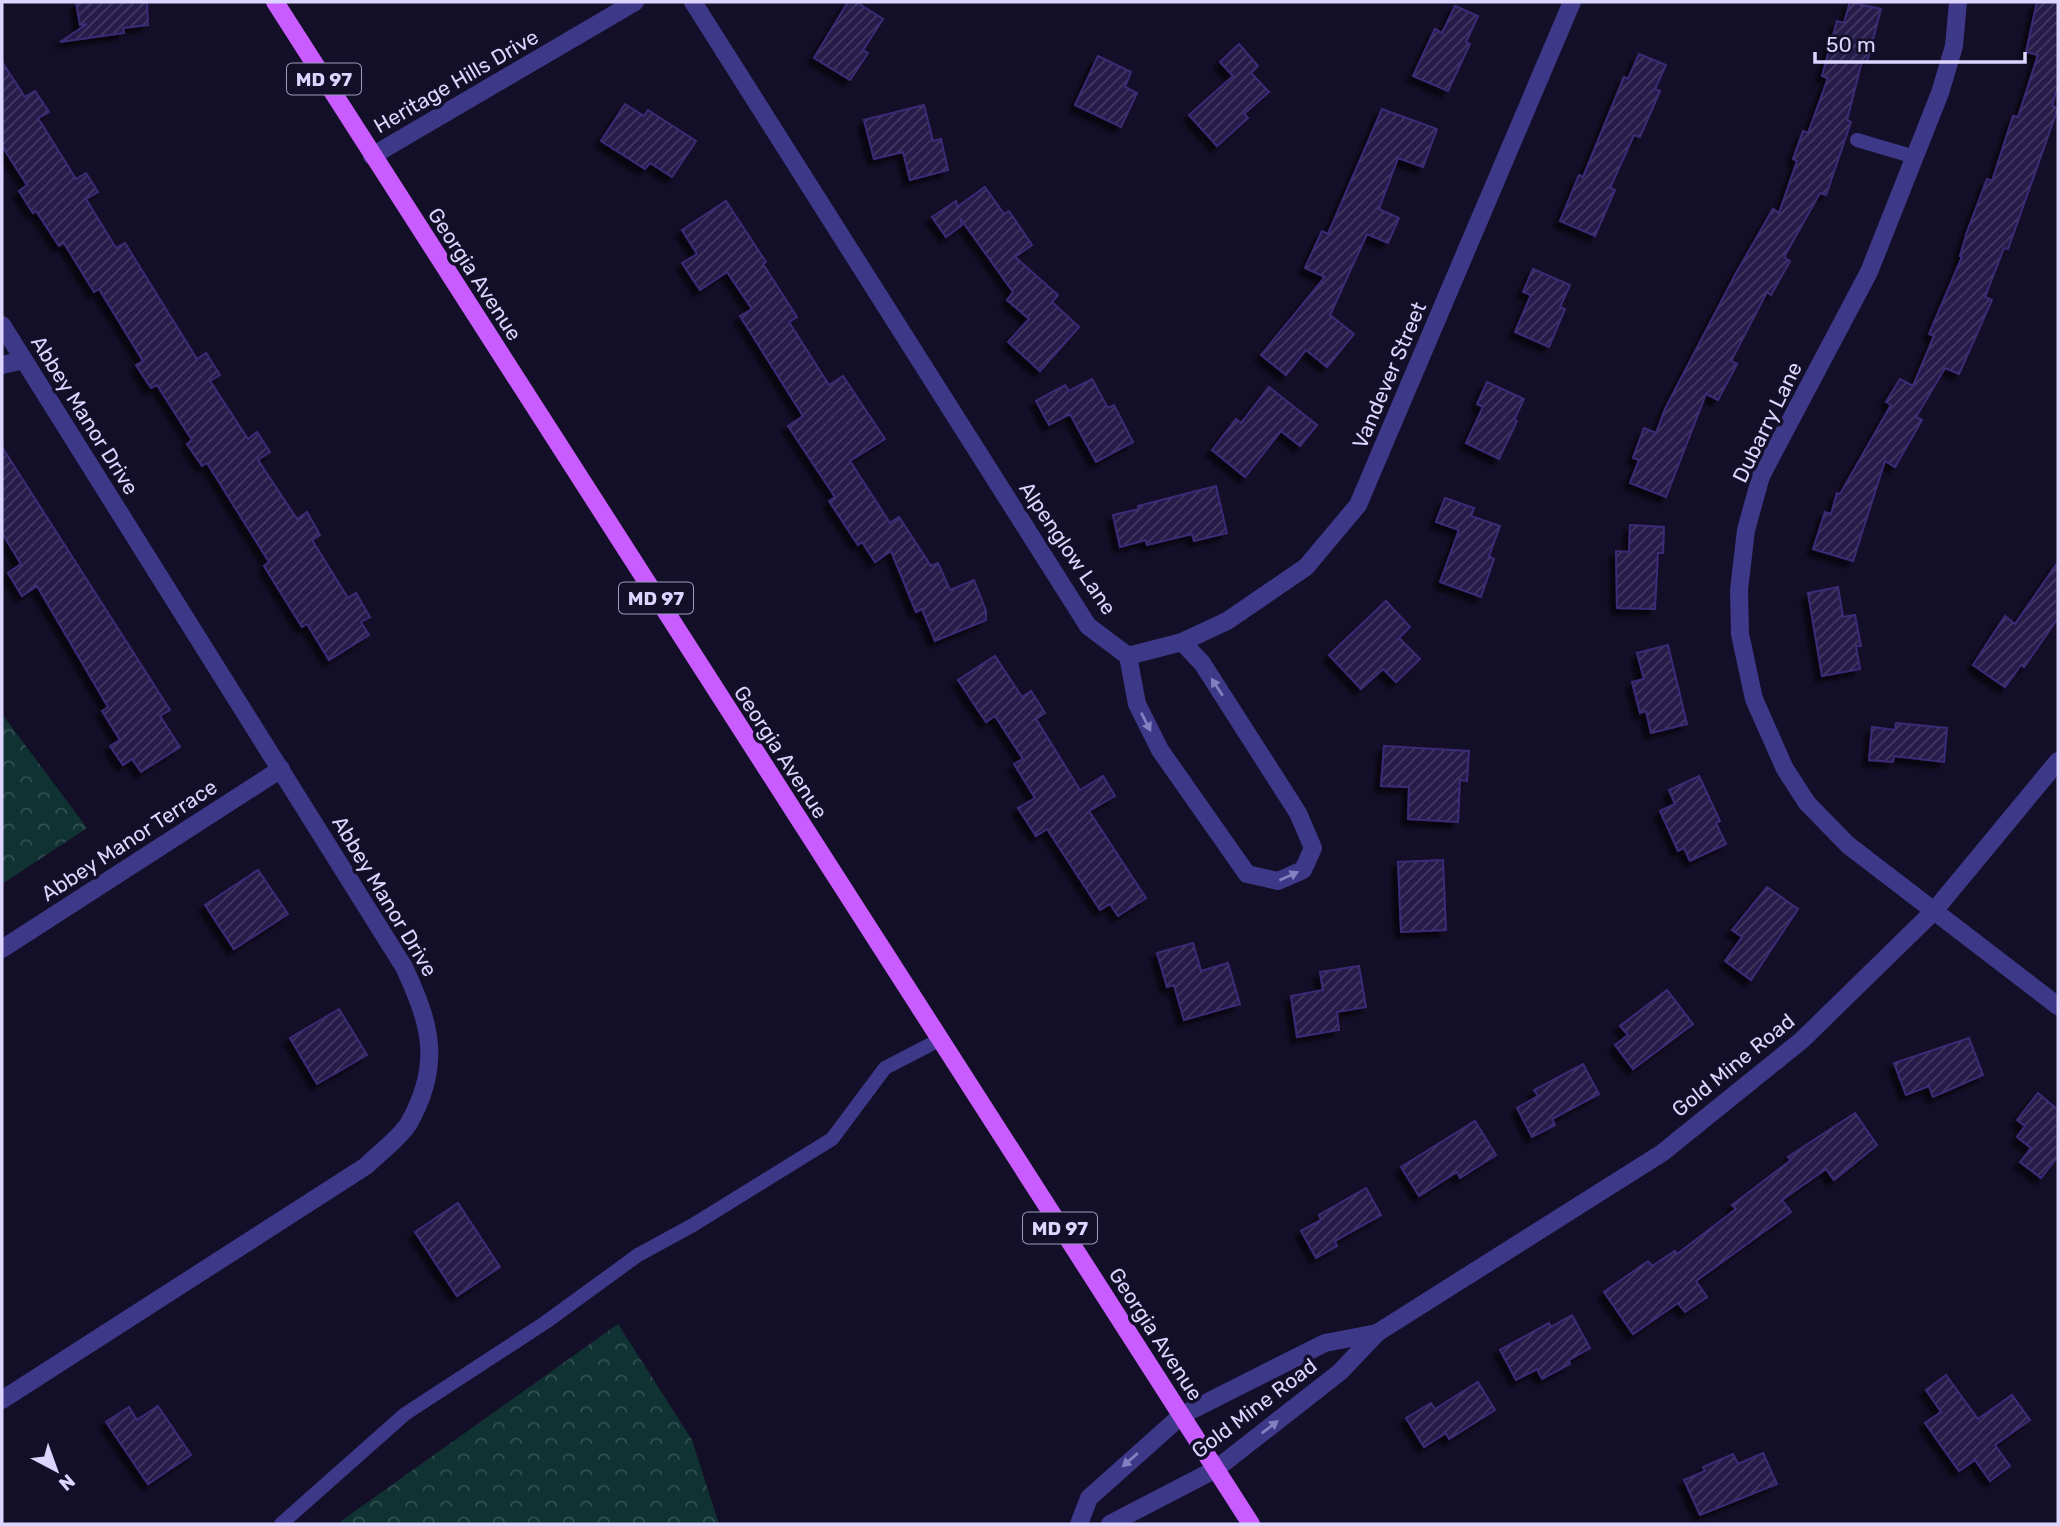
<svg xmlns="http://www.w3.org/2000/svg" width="2060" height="1526" viewBox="0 0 2060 1526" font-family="Rubik,sans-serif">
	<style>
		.forest { fill: url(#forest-crowns) }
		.building { fill: url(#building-hatch); stroke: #3c2b76; stroke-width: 2; filter: url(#shadow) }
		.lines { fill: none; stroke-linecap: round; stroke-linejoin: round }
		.service { stroke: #3d3888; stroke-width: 14 }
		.minor { stroke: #3d3888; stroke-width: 18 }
		.tertiary { stroke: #3d3888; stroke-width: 18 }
		.primary { stroke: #c85cff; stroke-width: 18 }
		.oneway { fill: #847fbe }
		.labels { text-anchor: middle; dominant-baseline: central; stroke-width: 7; stroke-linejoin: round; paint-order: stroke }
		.shield { fill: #140f28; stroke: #9f9abe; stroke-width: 2 }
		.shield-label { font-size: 19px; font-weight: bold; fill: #dbd5ff }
		.street-label { font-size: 21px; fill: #dbd5ff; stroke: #140f28 }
	</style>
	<defs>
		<pattern id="forest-crowns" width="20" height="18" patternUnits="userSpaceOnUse" patternTransform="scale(1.75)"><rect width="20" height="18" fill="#113232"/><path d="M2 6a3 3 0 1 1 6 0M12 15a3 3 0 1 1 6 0" fill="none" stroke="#334f51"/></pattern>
		<pattern id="building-hatch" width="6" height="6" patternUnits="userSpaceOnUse" patternTransform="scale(1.75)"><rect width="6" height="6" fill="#251a49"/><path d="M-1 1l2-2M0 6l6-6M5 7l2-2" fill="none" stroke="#443a64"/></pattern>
		<filter id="shadow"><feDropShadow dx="-6" dy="6" stdDeviation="2" flood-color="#0009"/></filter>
	</defs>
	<rect width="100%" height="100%" fill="#140f28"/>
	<g class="forest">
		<polygon points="2,714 87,828 2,884"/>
		<polygon points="618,1324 692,1440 719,1524 337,1524"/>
	</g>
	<g class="building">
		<polygon points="76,2 147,2 148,25 123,28 124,33 60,42 87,24 80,25"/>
		<polygon points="848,2 856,2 883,19 863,50 868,53 850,80 814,58"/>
		<polygon points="1850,2 1881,9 1867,62 1862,61 1847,120 1851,122 1826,195 1820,193 1784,257 1790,261 1771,295 1767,292 1731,361 1737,364 1718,400 1706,394 1666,497 1630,483 1639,460 1633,458 1644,428 1656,433 1665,409 1735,275 1773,209 1779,213 1797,161 1793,159 1803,131 1808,133 1828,78 1822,76 1837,21 1844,23"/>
		<polygon points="2037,2 2058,2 2058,85 2052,106 2058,108 2008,249 2004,248 1985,297 1992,300 1959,374 1945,368 1916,417 1922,420 1895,467 1885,461 1853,561 1813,549 1825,512 1831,514 1837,493 1840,494 1891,405 1886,402 1900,379 1913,386 1934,336 1929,334 1962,257 1960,256 1967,232 1987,179 1992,181 2013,116 2018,117 2038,55 2026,52"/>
		<polygon points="1455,6 1478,16 1466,42 1470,44 1448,91 1413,76 1435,29 1442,33"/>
		<polygon points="1239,44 1258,66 1251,73 1269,92 1244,114 1248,118 1217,146 1189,115 1233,76 1220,62"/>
		<polygon points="1639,54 1666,65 1655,89 1660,91 1640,137 1634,135 1610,188 1615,190 1595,236 1560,221 1579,175 1583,177 1624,77 1628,79"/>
		<polygon points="1098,56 1131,72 1125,87 1137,93 1121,127 1075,105"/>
		<polygon points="2,62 25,97 35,91 49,112 38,118 76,179 86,173 98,192 86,199 116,248 125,243 197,359 206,353 220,375 210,381 248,439 257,432 270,452 258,460 297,519 307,512 320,535 312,540 348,598 356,593 370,617 361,622 369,635 329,660 307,624 302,627 264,566 269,562 207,463 202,466 187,444 192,440 157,385 151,388 136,365 143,361 99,289 94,292 64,243 59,246 36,211 33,213 19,191 27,185 2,146"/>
		<polygon points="625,104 644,116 648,110 696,141 672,177 650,163 645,169 601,141"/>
		<polygon points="924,105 933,141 941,139 948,170 910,180 903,152 874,159 864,120"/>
		<polygon points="1382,109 1437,129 1423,167 1398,158 1379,209 1399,218 1388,243 1367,234 1330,315 1354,334 1327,367 1306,350 1286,375 1261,355 1325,277 1305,268 1322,231 1328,234"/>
		<polygon points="985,187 1004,214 1009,211 1032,245 1015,257 1058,295 1052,302 1079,327 1040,371 1008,342 1029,319 1007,300 1013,292 960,218 962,225 946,237 932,217 956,201 957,207"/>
		<polygon points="726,201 766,262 763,264 797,317 789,322 829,385 843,376 885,439 850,461 890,523 899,517 931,566 938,563 950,590 974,580 986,611 986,620 935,641 922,609 916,612 891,551 875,562 862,542 858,545 829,501 835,497 788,426 803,416 740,316 752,309 727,272 700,290 682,263 697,254 682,230"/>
		<polygon points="1533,269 1570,285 1560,307 1565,309 1549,347 1515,332 1531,295 1523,292"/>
		<polygon points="1092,379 1108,408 1114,405 1133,442 1096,462 1070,414 1049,425 1036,401 1065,385 1069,391"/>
		<polygon points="1487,382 1524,399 1514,420 1517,421 1499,459 1466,443 1483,407 1477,404"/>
		<polygon points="1269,387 1317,425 1300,446 1281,431 1245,477 1212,450 1236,419 1241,423"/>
		<polygon points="2,447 170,710 160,716 180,747 141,772 132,759 123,765 110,746 120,740 102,711 108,707 37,586 22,596 8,573 21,564 2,533"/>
		<polygon points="1216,486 1227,533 1194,541 1192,534 1147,545 1146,540 1120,547 1113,515 1139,509 1138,506"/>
		<polygon points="1445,498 1474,508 1471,516 1500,526 1489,556 1494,559 1481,597 1440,582 1459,530 1436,522"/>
		<polygon points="1630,525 1664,527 1663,553 1658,553 1655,609 1617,608 1616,551 1629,552"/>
		<polygon points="2058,562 2058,618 2024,667 2021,665 2005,687 1973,665 2005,616 2015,624"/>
		<polygon points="1838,587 1843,617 1855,615 1861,646 1856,646 1860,669 1822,676 1808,593"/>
		<polygon points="1386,601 1410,627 1399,638 1420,659 1396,682 1383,669 1361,689 1329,655"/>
		<polygon points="1668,645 1687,724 1651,733 1646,711 1640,713 1632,682 1644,679 1637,653"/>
		<polygon points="995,656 1022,697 1031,691 1045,713 1036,719 1080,790 1103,776 1115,796 1089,811 1146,898 1118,916 1110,904 1100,910 1047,829 1036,836 1018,808 1035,798 1014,764 1023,759 995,716 986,722 958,680"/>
		<polygon points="1896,723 1947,728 1944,762 1894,756 1893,762 1869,760 1872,727 1895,730"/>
		<polygon points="1384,746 1469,751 1467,781 1460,780 1458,822 1408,819 1409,787 1381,786"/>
		<polygon points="1699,776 1720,821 1716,823 1726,844 1690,861 1684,848 1678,851 1660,811 1675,804 1669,790"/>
		<polygon points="1443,860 1446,930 1401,932 1398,862"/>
		<polygon points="258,870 288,914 234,949 205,905"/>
		<polygon points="1767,887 1798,909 1751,980 1725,961 1742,937 1732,930"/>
		<polygon points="1193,943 1201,971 1228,963 1240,1004 1184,1020 1174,985 1167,987 1157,953"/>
		<polygon points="1359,966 1366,1007 1337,1012 1339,1030 1297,1037 1291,996 1323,990 1320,972"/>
		<polygon points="1667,990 1693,1024 1633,1069 1615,1045 1628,1035 1620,1026"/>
		<polygon points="339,1009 367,1055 317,1084 290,1038"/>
		<polygon points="1969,1038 1983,1075 1933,1097 1929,1086 1906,1095 1894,1063"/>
		<polygon points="1583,1064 1599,1094 1552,1119 1555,1125 1532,1137 1517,1108 1538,1096 1534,1090"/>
		<polygon points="2038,1093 2058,1110 2058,1156 2041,1178 2020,1162 2031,1148 2017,1137 2025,1126 2017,1120"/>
		<polygon points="1855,1113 1877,1145 1834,1180 1826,1169 1782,1200 1791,1212 1696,1281 1707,1297 1685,1312 1678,1303 1633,1334 1604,1292 1648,1261 1652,1266 1675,1251 1677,1254 1736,1209 1732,1205 1791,1160 1788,1157"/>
		<polygon points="1475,1121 1496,1155 1460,1178 1457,1172 1419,1196 1401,1167"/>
		<polygon points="1366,1188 1381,1215 1335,1241 1337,1246 1316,1258 1301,1231 1321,1220 1319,1215"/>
		<polygon points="458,1203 500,1267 457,1296 415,1232"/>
		<polygon points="1572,1315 1590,1348 1569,1360 1570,1364 1542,1379 1537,1369 1516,1380 1500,1350 1549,1323 1551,1327"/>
		<polygon points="1946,1375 1978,1419 2012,1395 2030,1420 1995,1445 2010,1466 1990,1481 1975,1460 1959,1471 1925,1423 1941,1412 1926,1390"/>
		<polygon points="1478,1382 1495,1410 1449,1439 1446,1433 1424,1447 1406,1418 1431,1403 1435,1409"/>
		<polygon points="158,1406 191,1455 148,1484 106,1422 129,1407 137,1420"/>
		<polygon points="1763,1453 1777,1484 1700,1515 1684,1480 1705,1471 1703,1467 1733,1454 1738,1464"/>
	</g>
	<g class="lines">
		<g class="service">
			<polyline points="1857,140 1915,157"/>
			<polyline points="281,1524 405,1414 546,1322 638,1255 693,1225 832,1139 885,1068 939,1040"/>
		</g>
		<g class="minor">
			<polyline points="693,2 1088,626 1128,656 1137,704 1160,750 1247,874 1278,881 1303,870 1313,848 1298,813 1202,663 1182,642"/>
			<polyline points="1958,2 1954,46 1940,93 1869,272 1761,476 1746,530 1739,590 1740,634 1754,699 1785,769 1807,803 1848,845 2058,1006"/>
			<polyline points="372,156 635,2"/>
			<path d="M2 325 404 967C431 1025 442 1064 409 1123 400 1138 379 1153 366 1166L2 1400"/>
			<polyline points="2,365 24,360"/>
			<polyline points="1128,656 1182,642 1227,621 1306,567 1358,505 1572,2"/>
			<polyline points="2,949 281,769"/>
			<polyline points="1377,1333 1662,1153 1802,1040 1934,911 2058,761"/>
			<polyline points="1182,1415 1325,1343 1377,1333 1340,1372 1216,1469"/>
		</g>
		<g class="tertiary">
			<polyline points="1079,1524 1089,1498 1182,1415"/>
			<polyline points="1110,1524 1216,1469"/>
		</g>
		<polyline class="primary" points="275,2 1251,1524"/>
	</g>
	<defs><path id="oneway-solid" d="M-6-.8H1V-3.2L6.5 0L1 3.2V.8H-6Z" transform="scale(1.75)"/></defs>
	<g class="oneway">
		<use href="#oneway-solid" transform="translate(1217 687) rotate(-123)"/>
		<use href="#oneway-solid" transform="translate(1146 722) rotate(63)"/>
		<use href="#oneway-solid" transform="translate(1289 876) rotate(-24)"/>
		<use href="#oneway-solid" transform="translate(1270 1427) rotate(-38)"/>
		<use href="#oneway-solid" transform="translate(1130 1460) rotate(139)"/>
	</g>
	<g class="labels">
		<g class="shield">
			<rect x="287" y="63.5" width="74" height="31" rx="5"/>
			<rect x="619" y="582.5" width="74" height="31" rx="5"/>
			<rect x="1023" y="1212.5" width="74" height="31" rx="5"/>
		</g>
		<g class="shield-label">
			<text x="324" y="79">MD 97</text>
			<text x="656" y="598">MD 97</text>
			<text x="1060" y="1228">MD 97</text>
		</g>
		<g class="street-label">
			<text transform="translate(456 81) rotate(-30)">Heritage Hills Drive</text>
			<text transform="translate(475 274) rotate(57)">Georgia Avenue</text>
			<text transform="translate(1389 375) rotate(-67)">Vandever Street</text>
			<text transform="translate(85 415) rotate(58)">Abbey Manor Drive</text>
			<text transform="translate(1767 422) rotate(-64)">Dubarry Lane</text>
			<text transform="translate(1068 548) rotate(56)">Alpenglow Lane</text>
			<text transform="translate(781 752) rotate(57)">Georgia Avenue</text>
			<text transform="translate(129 840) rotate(-33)">Abbey Manor Terrace</text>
			<text transform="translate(385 896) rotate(59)">Abbey Manor Drive</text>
			<text transform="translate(1733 1065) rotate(-39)">Gold Mine Road</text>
			<text transform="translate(1156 1334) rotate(57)">Georgia Avenue</text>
			<text transform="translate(1254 1408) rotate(-37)">Gold Mine Road</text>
		</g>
	</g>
	<rect width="2060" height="1526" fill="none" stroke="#dbd5ff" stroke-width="7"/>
	<g transform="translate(56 1470) rotate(139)" stroke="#140f28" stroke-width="5" paint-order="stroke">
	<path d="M0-5L12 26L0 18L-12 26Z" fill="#dbd5ff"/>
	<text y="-10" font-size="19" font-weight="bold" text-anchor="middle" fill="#dbd5ff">N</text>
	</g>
	<path d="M1815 52v10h210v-10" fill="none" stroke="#dbd5ff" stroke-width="3.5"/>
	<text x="1826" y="52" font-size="21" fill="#dbd5ff" stroke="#140f28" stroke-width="5" paint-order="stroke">50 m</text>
</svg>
